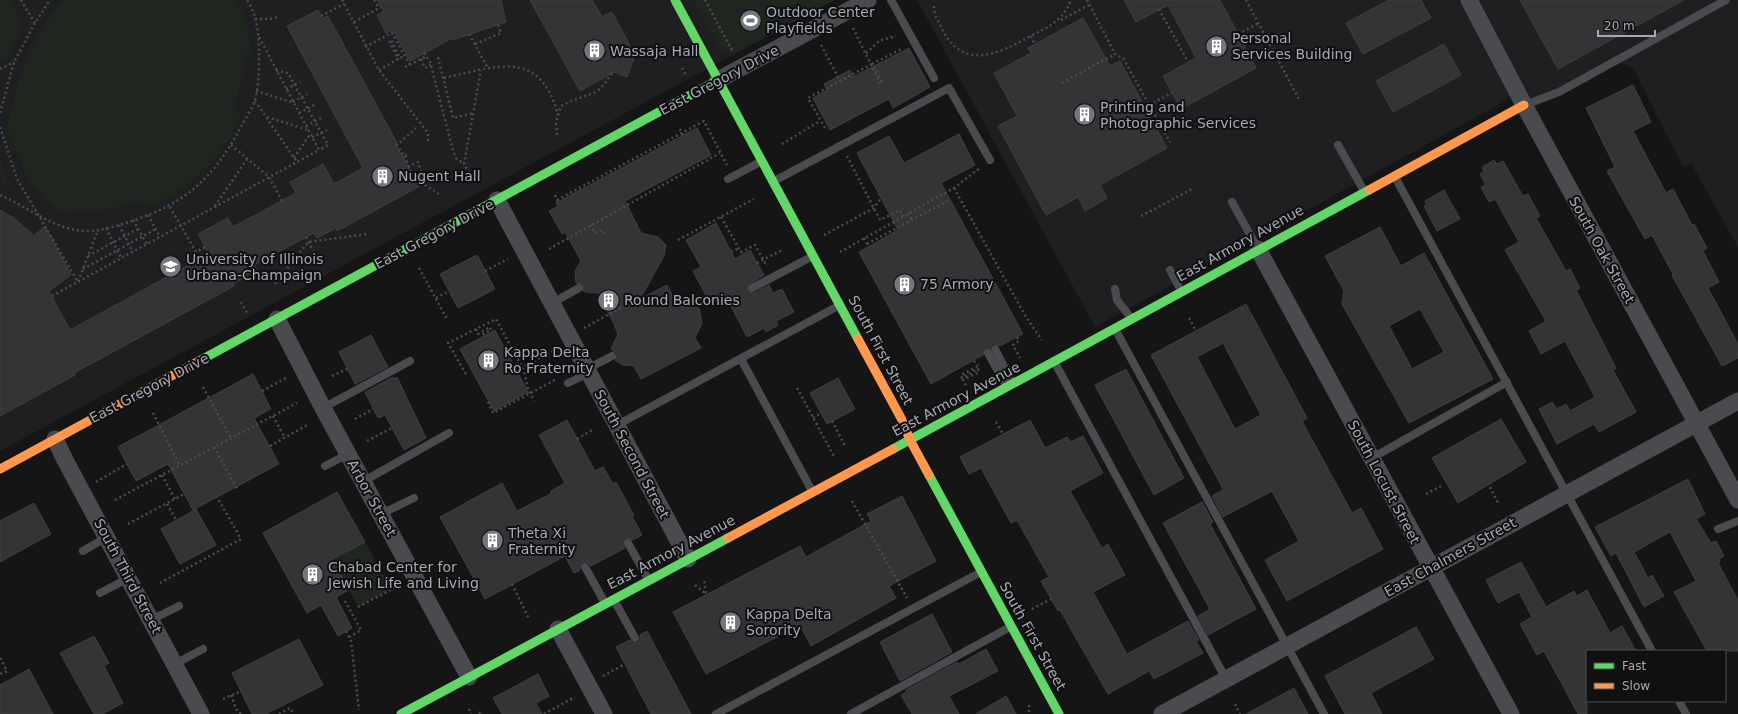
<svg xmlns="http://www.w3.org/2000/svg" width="1738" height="714" viewBox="0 0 1738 714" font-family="'DejaVu Sans',sans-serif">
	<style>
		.built { fill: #1f1f21 }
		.green { fill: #1f2620 }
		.building { fill: #343436; stroke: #3e3f42; fill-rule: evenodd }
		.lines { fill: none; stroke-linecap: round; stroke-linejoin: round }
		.path { stroke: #4b4c50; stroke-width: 2.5; stroke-dasharray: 2 3; stroke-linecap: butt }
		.lane { stroke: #4a4b4e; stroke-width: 8 }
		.street { stroke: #4a4b4e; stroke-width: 17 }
		.fast { stroke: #63d668; stroke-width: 9 }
		.slow { stroke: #ff974d; stroke-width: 9 }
		.labels { text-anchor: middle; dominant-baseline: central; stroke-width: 4; stroke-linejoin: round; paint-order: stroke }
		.poi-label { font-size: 14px; fill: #a7aab6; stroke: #101011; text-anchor: start }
		.street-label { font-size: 14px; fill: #a7aab6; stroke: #101011 }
	</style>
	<rect width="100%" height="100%" fill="#151516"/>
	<g class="built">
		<polygon points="0,0 835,0 0,451"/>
		<polygon points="917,0 1738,0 1738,247 1691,163 1683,167 1633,68 1620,63 1561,95 1530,100 1522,87 1500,104 1095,327"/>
	</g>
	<g class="green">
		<polygon points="0,0 9,0 20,17 21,22 18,35 7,61 0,64"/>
		<path d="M62 0H236C246 15 249 34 252 52H246L243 77 233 106 241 117C222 157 190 191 148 208L138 200C117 209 96 213 73 209L71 214C44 206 28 185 20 159 17 150 9 141 8 131 7 122 11 112 13 104 22 66 37 30 62 0Z"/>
		<polygon points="693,0 835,0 737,52 727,52 718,45"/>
		<polygon points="0,159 8,182 7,188 0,182"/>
		<polygon points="365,542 391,589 358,607 332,559"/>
	</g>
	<g class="building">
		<polygon points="377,0 501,0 506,22 453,40 452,38 410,61 393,30 386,33 377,15 384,11"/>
		<polygon points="530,0 592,0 602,17 612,12 635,55 627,77 614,72 580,91"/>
		<polygon points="1124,0 1220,0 1256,68 1181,109 1163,76 1196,58 1168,5 1136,22"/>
		<polygon points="1389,0 1421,0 1431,18 1363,54 1346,23"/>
		<polygon points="1520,0 1684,0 1558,69"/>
		<polygon points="318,10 323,19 328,16 397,143 395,144 420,186 337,231 336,228 317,238 314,233 254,265 257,270 233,284 234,286 74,373 75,375 0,416 0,210 14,218 34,236 45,226 71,275 49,291 70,330 209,254 198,234 228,218 233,227 296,193 290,182 323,164 334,184 363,168 287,26"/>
		<polygon points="1083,18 1110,66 1120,61 1167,148 1100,185 1107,198 1085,211 1078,197 1046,215 998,126 1017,116 994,73 1031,53 1028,48"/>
		<polygon points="1444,44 1461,75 1393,112 1376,81"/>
		<polygon points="909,48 930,87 893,108 889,99 830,130 813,98 827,90 824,84 850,70 853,77"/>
		<polygon points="1633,85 1651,122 1633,131 1666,193 1673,189 1692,225 1694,224 1707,248 1703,251 1719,282 1708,288 1738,344 1738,358 1722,366 1672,275 1673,274 1652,235 1645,239 1607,171 1615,167 1586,108"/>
		<polygon points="697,128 711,155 625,201 641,233 658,237 666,245 664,256 640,299 667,285 678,306 699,308 702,323 695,338 701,348 641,379 634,366 623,365 615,360 617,354 611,349 618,334 614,324 598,293 586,292 583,291 584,288 582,284 576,283 575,271 581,261 565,232 562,234 549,211 558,206 556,203"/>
		<polygon points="959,134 975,165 941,183 1023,334 1000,346 996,344 992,344 990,348 984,350 983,355 931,384 859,252 898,230 857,153 889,136 904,163"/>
		<polygon points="1494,160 1497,164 1503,161 1523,196 1528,194 1540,216 1536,218 1566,271 1570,269 1580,288 1576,290 1616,368 1613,370 1636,412 1599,432 1594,424 1557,444 1539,409 1552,402 1557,409 1566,404 1570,411 1595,397 1565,341 1541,354 1529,331 1546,321 1505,250 1519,242 1495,199 1489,202 1481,187 1486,185 1480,174 1484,172 1482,167"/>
		<polygon points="1444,190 1460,219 1437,231 1424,206 1427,204 1425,201"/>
		<polygon points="716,223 735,259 750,250 764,275 748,285 747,288 749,292 754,293 769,285 773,293 782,289 794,312 776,321 778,325 766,332 764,328 747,337 725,295 710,303 693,271 701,267 686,240"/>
		<path d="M1380 227 1401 266 1424 253 1493 379 1409 423 1342 304 1344 291 1325 256ZM1420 309 1444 352 1412 369 1389 326Z"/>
		<polygon points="477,255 495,289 458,308 440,274"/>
		<path d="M1246 304 1307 418 1302 421 1352 513 1361 508 1383 549 1287 601 1265 560 1299 541 1272 491 1223 517 1212 496 1223 490 1221 485 1151 355ZM1223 343 1261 415 1235 429 1197 357Z"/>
		<polygon points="495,330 528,392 494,411 460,349"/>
		<polygon points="371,335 388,367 355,384 339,352"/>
		<polygon points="1126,369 1184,478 1154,495 1095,385"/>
		<polygon points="253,374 271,409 254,418 279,464 193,510 168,464 136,481 118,447"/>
		<polygon points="393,377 394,379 397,377 426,438 404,450 385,415 378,418 365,392"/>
		<polygon points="838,378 855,409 827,424 810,393"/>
		<polygon points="1501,419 1526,462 1458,503 1432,458"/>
		<polygon points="567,420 595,471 603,467 613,484 616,482 634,515 632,516 642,535 633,540 626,538 623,543 625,548 591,566 587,562 583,562 580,565 580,570 574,573 565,556 485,599 440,517 502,483 517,511 552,493 551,491 565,483 539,435"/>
		<polygon points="1030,420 1045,448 1067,437 1071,442 1083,436 1103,473 1070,491 1102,548 1108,544 1125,575 1093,592 1127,654 1188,621 1199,640 1196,641 1203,653 1154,679 1149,671 1108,694 1060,610 1058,611 1041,581 1049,577 1017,520 1011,523 981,468 969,474 960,457"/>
		<polygon points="1688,479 1705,514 1696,519 1711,543 1716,541 1724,556 1719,559 1720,562 1718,563 1738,600 1738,651 1707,651 1674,592 1696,581 1670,532 1634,552 1648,578 1652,575 1664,596 1644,607 1616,553 1611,556 1595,527"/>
		<polygon points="337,492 365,542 332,559 349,590 336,597 352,628 338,636 321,605 307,613 263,533"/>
		<polygon points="902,496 936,561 889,586 896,598 811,646 800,625 706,674 673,612 800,546 806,557 871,521 867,514"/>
		<polygon points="1202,502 1213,522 1210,524 1256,609 1208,635 1198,616 1210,609 1163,523"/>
		<polygon points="34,503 51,534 0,562 0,521"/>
		<polygon points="196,509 216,545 180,564 161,529"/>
		<polygon points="1521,562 1546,607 1574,591 1577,596 1587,590 1610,633 1622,626 1636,651 1587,651 1587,714 1578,714 1544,651 1537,655 1520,624 1532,617 1519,592 1498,603 1486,580"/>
		<polygon points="932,614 952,652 900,681 880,642"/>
		<polygon points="1416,627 1434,659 1371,693 1382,714 1345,714 1325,676"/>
		<polygon points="647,631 691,714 651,714 625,664 616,647 630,640 633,643 637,643 640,640 640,635"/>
		<polygon points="94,636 109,663 104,666 123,703 102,714 94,714 60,653"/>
		<polygon points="299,639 323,685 266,714 252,714 232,673"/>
		<polygon points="986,649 998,671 949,696 959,714 912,714 901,695 907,692 906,690 957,662 959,664"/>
		<polygon points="29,669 53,714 0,714 0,685"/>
		<polygon points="538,674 549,696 536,703 542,714 502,714 493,698"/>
		<polygon points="1294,688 1308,714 1246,714"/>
		<polygon points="1006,696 1016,714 976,714"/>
	</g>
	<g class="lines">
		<g class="path">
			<polyline points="21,0 35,23"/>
			<polyline points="342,0 379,70 428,133 428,144"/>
			<polyline points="374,0 379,8"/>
			<polyline points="705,0 733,52"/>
			<polyline points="1087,0 1115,54 1123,58 1170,142"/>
			<polyline points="1246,0 1300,101"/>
			<path d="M934 6C933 14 940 23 943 31 964 70 997 54 1027 38 1047 27 1062 23 1071 0"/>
			<polyline points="1159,9 1188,62"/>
			<polyline points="321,16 344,4"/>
			<polyline points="255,19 270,19 278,17"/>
			<polyline points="1061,20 1089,5"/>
			<polyline points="354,22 381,7"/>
			<polyline points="853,28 881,85"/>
			<polyline points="469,34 488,68"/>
			<polyline points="1238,34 1259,23"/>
			<polyline points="1031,36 1035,45"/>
			<polyline points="475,44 501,33 498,24"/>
			<polyline points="821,45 840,81"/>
			<polyline points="365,47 392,33 410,65"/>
			<polyline points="424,53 430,62 453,150 456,158 464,164"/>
			<polyline points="866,53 879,41 896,36"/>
			<polyline points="438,57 453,118 474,113"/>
			<polyline points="421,59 425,68 431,65"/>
			<polyline points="872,64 901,49"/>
			<polyline points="405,67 427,56"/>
			<polyline points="682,68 686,75"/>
			<polyline points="0,69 14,62"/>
			<polyline points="379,70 398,59 389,41 391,40 400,58 404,56"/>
			<polyline points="276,71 288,73 328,145 319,150"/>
			<path d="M444 78C495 67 540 47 558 115"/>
			<polyline points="1062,83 1115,54"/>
			<polyline points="286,89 300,82"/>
			<polyline points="256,91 294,103"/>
			<polyline points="255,101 297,162"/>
			<polyline points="293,102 307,94"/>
			<polyline points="1149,105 1172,93"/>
			<polyline points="0,113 14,62 35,23 50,0"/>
			<polyline points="299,113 314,105"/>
			<polyline points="267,117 308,130"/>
			<polyline points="306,126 321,118"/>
			<polyline points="0,127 17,179 78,282 98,230"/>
			<polyline points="825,128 808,98 872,64 882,81 879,82"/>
			<polyline points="680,129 683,136"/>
			<path d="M557 135 556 122 561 106C573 99 586 97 597 91 606 85 607 77 614 72"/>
			<polyline points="312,137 327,130"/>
			<polyline points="782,144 820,121"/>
			<polyline points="231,145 269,177 282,201"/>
			<polyline points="407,155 404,156 397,145 416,128"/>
			<polyline points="404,156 409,166"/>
			<polyline points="847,156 880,220 900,210 903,216"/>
			<polyline points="294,158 310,134"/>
			<polyline points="408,167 418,162 425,185 439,194"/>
			<polyline points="472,177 464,164 481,70"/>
			<polyline points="954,188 1026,317 1042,340"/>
			<path d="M0 195C31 208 55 232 91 231 105 230 119 225 132 221 188 202 213 178 241 127 245 119 252 109 255 100 259 86 259 70 259 55 259 37 258 16 247 0"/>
			<polyline points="555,195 558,202"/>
			<polyline points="557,200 704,121 727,165"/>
			<polyline points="215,206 247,159"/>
			<polyline points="170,207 196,252 205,247"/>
			<polyline points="908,213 913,222"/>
			<polyline points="148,215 160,237"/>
			<polyline points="1141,216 1194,188"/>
			<polyline points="721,217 741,252 755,245 767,266"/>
			<polyline points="133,220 147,244"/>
			<polyline points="119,225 133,252"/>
			<polyline points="590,225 595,233 603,230 606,236"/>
			<polyline points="106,228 121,258"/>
			<polyline points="824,235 874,208 881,198"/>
			<polyline points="306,237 318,260"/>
			<polyline points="864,238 868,246"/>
			<polyline points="678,240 754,199"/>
			<polyline points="867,244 949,200"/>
			<polyline points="549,249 720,153"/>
			<polyline points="731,252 739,248"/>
			<polyline points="840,252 954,188 980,168"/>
			<polyline points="88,256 138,229"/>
			<polyline points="757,263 782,250"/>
			<polyline points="419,268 447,319"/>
			<polyline points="83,269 156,229"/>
			<polyline points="485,271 508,259"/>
			<polyline points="275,284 308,242 368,234"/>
			<polyline points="629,294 633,301"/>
			<polyline points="52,296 319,150 259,37"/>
			<polyline points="436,298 449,291"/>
			<polyline points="241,302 247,313"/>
			<polyline points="1189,318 1196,331"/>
			<polyline points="584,328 640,297"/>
			<polyline points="476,329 478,334 490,327 491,330 480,336"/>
			<polyline points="1017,337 1019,341 1013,345 1020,358"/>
			<polyline points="974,361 978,366"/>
			<polyline points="516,371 556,349"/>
			<polyline points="466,374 448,343 496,319 524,371 528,389 534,401"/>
			<polyline points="332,376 347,369"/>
			<polyline points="966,385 963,380 979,372 978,369 962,378 961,375 977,367"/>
			<polyline points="203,387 231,438"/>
			<polyline points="797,388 835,458"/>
			<polyline points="262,391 288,377"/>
			<polyline points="488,402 493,413 555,380"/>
			<polyline points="153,413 180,466"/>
			<polyline points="273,416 285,438"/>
			<polyline points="813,418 821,413"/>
			<polyline points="355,419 373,409"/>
			<polyline points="832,421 845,446"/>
			<polyline points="996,422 1003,434"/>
			<polyline points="577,439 594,429"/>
			<polyline points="367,441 392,428"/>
			<polyline points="270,446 309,424"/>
			<polyline points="214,447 238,490"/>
			<polyline points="162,475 175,499"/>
			<polyline points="96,482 127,464"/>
			<polyline points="1490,487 1498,503"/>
			<polyline points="1426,494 1443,485"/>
			<polyline points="115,500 297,403"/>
			<polyline points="852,501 907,598"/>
			<polyline points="167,504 176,520"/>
			<polyline points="128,524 184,494"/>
			<polyline points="160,583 241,539 217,497"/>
			<polyline points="512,584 529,619"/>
			<polyline points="695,585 706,594 704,580"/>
			<polyline points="345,601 361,630 349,637"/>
			<polyline points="358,607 396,587"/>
			<polyline points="1032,609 1051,599"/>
			<polyline points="346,631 351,641 359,710"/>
			<polyline points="0,658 7,671 0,674"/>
			<polyline points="603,676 625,664"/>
			<polyline points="231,695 237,711 241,714"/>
			<polyline points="223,699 241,691"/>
			<polyline points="1235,704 1240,714"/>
			<polyline points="1029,705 1029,714"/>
			<polyline points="469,709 471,714"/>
			<polyline points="479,712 481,714"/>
			<polyline points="279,714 290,708 294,714"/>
			<polyline points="544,714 575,697"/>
		</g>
		<g class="lane">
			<polyline points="891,0 934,78"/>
			<polyline points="1525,105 1559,92 1726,0"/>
			<polyline points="1338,145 1364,191"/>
			<polyline points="1395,177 1652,651"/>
			<polyline points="728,179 762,161"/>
			<polyline points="774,181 949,88 990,160"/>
			<polyline points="1232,202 1258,249"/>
			<polyline points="1170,270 1181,291"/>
			<polyline points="752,288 813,256"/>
			<polyline points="1115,289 1117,300 1131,318"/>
			<polyline points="552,303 579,288"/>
			<polyline points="1115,329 1324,714"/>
			<polyline points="995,349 1013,384"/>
			<polyline points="988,353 1007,387"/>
			<polyline points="741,359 812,491"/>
			<polyline points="1055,363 1226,679"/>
			<polyline points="587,369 612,356"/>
			<polyline points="568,383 589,373"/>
			<polyline points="323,408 410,361"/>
			<polyline points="617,425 840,305"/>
			<polyline points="1372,458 1507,382"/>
			<polyline points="325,466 348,454"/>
			<polyline points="364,481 449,433"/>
			<polyline points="381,514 414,498"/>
			<polyline points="1718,529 1738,521"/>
			<polyline points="628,543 648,579"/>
			<polyline points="83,551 107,537"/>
			<polyline points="585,567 605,603"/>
			<polyline points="100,593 129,578"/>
			<polyline points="614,600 635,638"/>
			<polyline points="151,620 179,606"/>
			<polyline points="175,664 203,649"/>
			<polyline points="1679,701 1686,714"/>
			<polyline points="716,714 981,572"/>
			<polyline points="851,714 1010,627"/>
		</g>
		<g class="street">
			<polyline points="1469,0 1524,105 1738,500"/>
			<polyline points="718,80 868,0"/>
			<polyline points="497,200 688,559"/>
			<polyline points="1258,249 1511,714"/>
			<polyline points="277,319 323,408 469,677"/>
			<polyline points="55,439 65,460 201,714"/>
			<polyline points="558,629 604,714"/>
			<polyline points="1162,714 1738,401"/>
		</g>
		<g class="fast">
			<polyline points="675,0 858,339"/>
			<polyline points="199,361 718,80"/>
			<polyline points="893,449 1369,190"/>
			<polyline points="929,475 1059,714"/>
			<polyline points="401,714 728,538"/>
		</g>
		<g class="slow">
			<polyline points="1369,190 1524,105"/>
			<polyline points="858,339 901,418 910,440 929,475"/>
			<polyline points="0,469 199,361"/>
			<polyline points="728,538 893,449"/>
		</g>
	</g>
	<defs>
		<symbol id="stadium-disc" viewBox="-11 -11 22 22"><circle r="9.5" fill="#74767e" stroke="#101011"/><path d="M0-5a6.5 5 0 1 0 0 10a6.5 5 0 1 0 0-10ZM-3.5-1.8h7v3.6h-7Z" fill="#fff"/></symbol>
		<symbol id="building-disc" viewBox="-11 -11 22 22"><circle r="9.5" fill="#74767e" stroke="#101011"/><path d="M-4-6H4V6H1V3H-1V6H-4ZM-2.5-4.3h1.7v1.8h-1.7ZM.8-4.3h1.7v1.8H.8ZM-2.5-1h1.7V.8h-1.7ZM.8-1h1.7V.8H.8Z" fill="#fff"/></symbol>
		<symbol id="university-disc" viewBox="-11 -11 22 22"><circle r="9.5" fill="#74767e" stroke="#101011"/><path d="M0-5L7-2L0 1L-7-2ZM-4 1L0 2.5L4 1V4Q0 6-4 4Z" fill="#fff"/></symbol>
	</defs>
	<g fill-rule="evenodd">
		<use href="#stadium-disc" x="738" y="8" width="25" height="25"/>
		<use href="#building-disc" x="1204" y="34" width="25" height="25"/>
		<use href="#building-disc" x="582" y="38" width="25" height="25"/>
		<use href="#building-disc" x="1072" y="102" width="25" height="25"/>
		<use href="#building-disc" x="370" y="164" width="25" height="25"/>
		<use href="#university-disc" x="158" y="254" width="25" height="25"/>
		<use href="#building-disc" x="892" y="272" width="25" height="25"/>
		<use href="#building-disc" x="596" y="288" width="25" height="25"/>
		<use href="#building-disc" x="476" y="348" width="25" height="25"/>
		<use href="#building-disc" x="480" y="528" width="25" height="25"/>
		<use href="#building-disc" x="300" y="562" width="25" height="25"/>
		<use href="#building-disc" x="718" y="610" width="25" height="25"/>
	</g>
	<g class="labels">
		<g class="poi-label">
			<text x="766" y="12">Outdoor Center<tspan x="766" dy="16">Playfields</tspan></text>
			<text x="1232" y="38">Personal<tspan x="1232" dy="16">Services Building</tspan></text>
			<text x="610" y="51">Wassaja Hall</text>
			<text x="1100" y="107">Printing and<tspan x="1100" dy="16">Photographic Services</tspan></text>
			<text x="398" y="176">Nugent Hall</text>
			<text x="186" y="259">University of Illinois<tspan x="186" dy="16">Urbana-Champaign</tspan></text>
			<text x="920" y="284">75 Armory</text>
			<text x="624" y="300">Round Balconies</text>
			<text x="504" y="352">Kappa Delta<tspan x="504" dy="16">Ro Fraternity</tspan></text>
			<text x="508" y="533">Theta Xi<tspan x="508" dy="16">Fraternity</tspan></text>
			<text x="328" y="567">Chabad Center for<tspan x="328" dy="16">Jewish Life and Living</tspan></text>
			<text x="746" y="614">Kappa Delta<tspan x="746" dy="16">Sorority</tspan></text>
		</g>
		<g class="street-label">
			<text transform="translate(719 80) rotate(-28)">East Gregory Drive</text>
			<text transform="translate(434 234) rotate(-28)">East Gregory Drive</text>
			<text transform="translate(1240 243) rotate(-29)">East Armory Avenue</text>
			<text transform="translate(1602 250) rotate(61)">South Oak Street</text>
			<text transform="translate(881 350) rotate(62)">South First Street</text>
			<text transform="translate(149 388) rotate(-28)">East Gregory Drive</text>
			<text transform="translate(956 399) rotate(-28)">East Armory Avenue</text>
			<text transform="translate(632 454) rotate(62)">South Second Street</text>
			<text transform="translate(1384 482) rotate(62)">South Locust Street</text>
			<text transform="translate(372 498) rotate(61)">Arbor Street</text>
			<text transform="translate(671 552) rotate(-28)">East Armory Avenue</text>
			<text transform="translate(1450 557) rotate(-29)">East Chalmers Street</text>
			<text transform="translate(128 576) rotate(62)">South Third Street</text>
			<text transform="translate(1033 636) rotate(61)">South First Street</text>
		</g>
	</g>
	<rect x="1586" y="650" width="140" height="52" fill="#101011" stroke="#4c4e53"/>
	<rect x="1594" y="663" width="20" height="6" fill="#63d668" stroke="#4c4e53"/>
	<text x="1622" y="670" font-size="12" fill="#a7aab6">Fast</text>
	<rect x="1594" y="683" width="20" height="6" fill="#ff974d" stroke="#4c4e53"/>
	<text x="1622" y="690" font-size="12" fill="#a7aab6">Slow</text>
	<path d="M1598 30v6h57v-6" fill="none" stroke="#a7aab6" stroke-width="2"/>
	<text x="1604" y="30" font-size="12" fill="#a7aab6" stroke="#101011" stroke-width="3" paint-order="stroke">20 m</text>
</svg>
